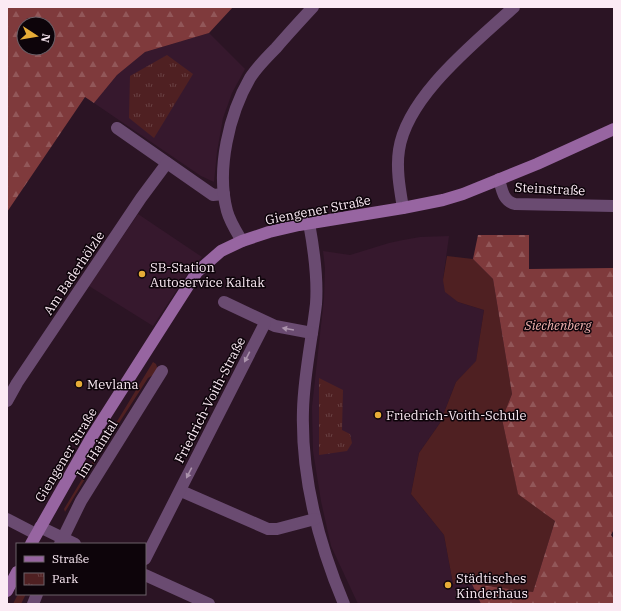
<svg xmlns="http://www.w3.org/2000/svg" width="621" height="611" viewBox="0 0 621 611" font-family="'IBM Plex Serif',serif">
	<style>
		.built { fill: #36182d }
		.green { fill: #4f2022 }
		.forest { fill: url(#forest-firs); fill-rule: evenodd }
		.park { fill: url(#park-tufts) }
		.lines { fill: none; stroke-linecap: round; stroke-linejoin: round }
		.street { stroke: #6a4b71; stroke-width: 12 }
		.secondary { stroke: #9765a1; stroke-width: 12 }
		.oneway { fill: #ab93ac }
		.poi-dot { fill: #e7ac37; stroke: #0d040a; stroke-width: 1.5 }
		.labels { text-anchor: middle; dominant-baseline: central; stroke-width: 3; stroke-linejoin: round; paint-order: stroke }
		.street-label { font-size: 13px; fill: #fbeaf4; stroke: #0d040a }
		.poi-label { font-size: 13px; fill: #fbeaf4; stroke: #0d040a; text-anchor: start }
		.park-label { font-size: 13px; font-style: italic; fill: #f2b2b0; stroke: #0d040a }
	</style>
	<defs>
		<pattern id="forest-firs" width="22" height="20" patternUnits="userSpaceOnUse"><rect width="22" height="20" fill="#7f3a3c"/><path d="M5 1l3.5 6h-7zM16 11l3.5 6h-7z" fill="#925759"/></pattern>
		<pattern id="park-tufts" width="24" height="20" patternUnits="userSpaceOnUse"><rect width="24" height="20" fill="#4f2022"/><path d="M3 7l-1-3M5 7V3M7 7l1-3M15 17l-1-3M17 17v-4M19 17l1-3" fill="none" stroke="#694143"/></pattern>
	</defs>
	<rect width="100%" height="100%" fill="#2b1424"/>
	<g class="built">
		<polygon points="209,33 245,69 232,93 223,118 217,152 214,182 201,176 94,103 117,75 145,52"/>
		<polygon points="138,214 202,257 192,267 153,326 89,286"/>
		<polygon points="449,236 443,280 458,302 484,310 476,362 456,382 440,423 419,453 411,494 444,535 453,584 472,584 481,604 358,604 331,546 321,501 313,451 312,407 324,298 325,268 323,251 350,255 389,243 403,240 420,237"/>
	</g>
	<g class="green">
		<polygon points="447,256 473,259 493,279 512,394 502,419 518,493 555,521 533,592 472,584 453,584 444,535 411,494 419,453 440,423 456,382 476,361 484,310 458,302 445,292 443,280"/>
		<polygon points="153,362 156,364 158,370 155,374 148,378 112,434 65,512 64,509"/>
		<polygon points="18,594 26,594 21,604 13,604"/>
	</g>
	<g class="forest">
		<path d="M7 7H233L209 33 145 52 117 75 94 103 85 97 7 212ZM24 24H48V48H24Z"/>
		<polygon points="478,235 529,235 529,269 614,268 614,529 611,535 614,539 614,604 481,604 472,584 533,592 555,521 518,494 502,419 512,394 493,279 473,259"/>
	</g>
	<g class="park">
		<polygon points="167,55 193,74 154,138 129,118 130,76"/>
		<polygon points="319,378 343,390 342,430 350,434 352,443 347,451 319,455"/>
	</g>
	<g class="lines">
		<g class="street">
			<polyline points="117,128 213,195 224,194"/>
			<path d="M499 179C502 190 503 201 515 204L614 206"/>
			<path d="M403 208C400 190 396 169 399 150 407 96 475 43 514 7"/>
			<path d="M309 223C314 250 318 277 316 304 312 339 304 374 303 410 301 477 318 542 344 604"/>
			<path d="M242 241C236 231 230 222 227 211 216 170 229 114 250 78 257 67 267 57 276 48 288 34 300 21 313 7"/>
			<polyline points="224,302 275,326 312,333"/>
			<polyline points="7,401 17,383 141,198 167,163"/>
			<polyline points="181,491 268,529 277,529 315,519"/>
			<polyline points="7,519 36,534"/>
			<polyline points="40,527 75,544"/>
			<polyline points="60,544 81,501 162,371"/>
			<polyline points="145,559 265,323"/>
			<polyline points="145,575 209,604"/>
			<polyline points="33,604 37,594"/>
		</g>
		<g class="secondary">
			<polyline points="31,544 91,438 172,311 197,272 221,251 242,241 269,232 299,225 403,208 443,200 463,194 537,164 614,129"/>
			<polyline points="7,591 17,572"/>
		</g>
	</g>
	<defs><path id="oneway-solid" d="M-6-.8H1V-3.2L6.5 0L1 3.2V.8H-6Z"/></defs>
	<g class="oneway">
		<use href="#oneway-solid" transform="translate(288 329) rotate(-170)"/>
		<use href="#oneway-solid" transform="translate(247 357) rotate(117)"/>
		<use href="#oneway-solid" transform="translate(189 473) rotate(117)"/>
	</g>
	<g class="poi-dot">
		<circle cx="142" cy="274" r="4"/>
		<circle cx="79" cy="384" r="4"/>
		<circle cx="378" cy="415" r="4"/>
		<circle cx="448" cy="585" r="4"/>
	</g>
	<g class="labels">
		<g class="street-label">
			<text transform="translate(550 189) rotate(3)">Steinstraße</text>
			<text transform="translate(318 210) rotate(-11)">Giengener Straße</text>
			<text transform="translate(74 273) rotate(-56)">Am Baderhölzle</text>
			<text transform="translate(210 400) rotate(-63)">Friedrich-Voith-Straße</text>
			<text transform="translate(97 449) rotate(-58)">Im Haintal</text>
			<text transform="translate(66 455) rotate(-59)">Giengener Straße</text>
		</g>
		<g class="poi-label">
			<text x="150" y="267">SB-Station<tspan x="150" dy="15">Autoservice Kaltak</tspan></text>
			<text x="87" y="384">Mevlana</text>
			<text x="386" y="415">Friedrich-Voith-Schule</text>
			<text x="456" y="578">Städtisches<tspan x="456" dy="15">Kinderhaus</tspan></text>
		</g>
		<g class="park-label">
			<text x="558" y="325">Siechenberg</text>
		</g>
	</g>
	<rect width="621" height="611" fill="none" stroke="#fbeaf4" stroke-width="16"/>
	<rect x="16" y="543" width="130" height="52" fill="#0d040a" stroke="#6c6068"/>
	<rect x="24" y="556" width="20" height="6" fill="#9765a1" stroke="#6c6068"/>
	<text x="52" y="563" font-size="12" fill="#fbeaf4">Straße</text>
	<rect x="24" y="573" width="20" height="12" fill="url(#park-tufts)" stroke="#6c6068"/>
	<text x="52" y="583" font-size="12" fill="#fbeaf4">Park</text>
	<g transform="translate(36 36) rotate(102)"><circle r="19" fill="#0d040a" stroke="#6c6068"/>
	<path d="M0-3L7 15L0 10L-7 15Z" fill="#e7ac37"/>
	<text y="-6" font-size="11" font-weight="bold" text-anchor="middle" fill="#fbeaf4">N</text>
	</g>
</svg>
